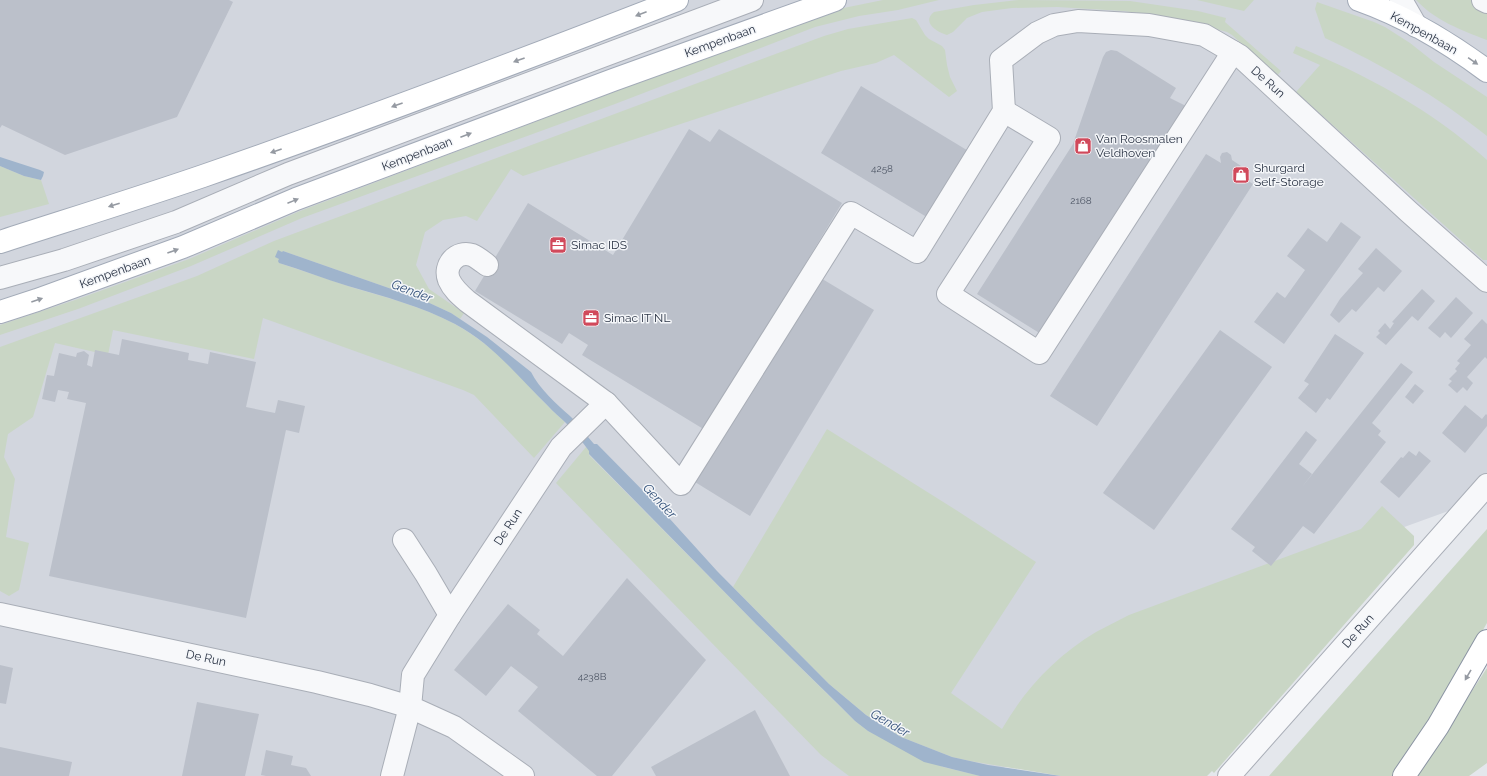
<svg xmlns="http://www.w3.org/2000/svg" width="1487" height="776" viewBox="0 0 1487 776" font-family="Raleway,sans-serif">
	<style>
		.built { fill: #d2d6de }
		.green { fill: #c9d6c5 }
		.water { fill: #9fb4cc }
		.building { fill: #bbc0ca }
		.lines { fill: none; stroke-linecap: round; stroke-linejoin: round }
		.minor-casing { stroke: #a9aeb7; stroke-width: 24 }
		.major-casing { stroke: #a3abb8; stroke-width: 24 }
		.highway-casing { stroke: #8b94a3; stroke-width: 24 }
		.minor { stroke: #f7f8fa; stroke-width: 22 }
		.major { stroke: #fff; stroke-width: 22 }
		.highway { stroke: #fff; stroke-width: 22 }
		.oneway { fill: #959aa2 }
		.labels { text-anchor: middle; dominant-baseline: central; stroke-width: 3; stroke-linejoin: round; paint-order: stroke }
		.number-label { font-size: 10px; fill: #4f5766 }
		.street-label { font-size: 12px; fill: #2b3445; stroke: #f4f6f9 }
		.poi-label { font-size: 12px; fill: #2b3445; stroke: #f4f6f9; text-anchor: start }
		.water-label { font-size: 13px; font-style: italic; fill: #34527a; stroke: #f4f6f9 }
	</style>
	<rect width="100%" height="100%" fill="#e4e7ec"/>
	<polygon class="built" points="0,0 1487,0 1487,497 1396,530 990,776 0,776"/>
	<g class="green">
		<polygon points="883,0 939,0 898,10 859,16 815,27 615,104 302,218 191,266 78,309 0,335 0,325 75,300 189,259 300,211 824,12"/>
		<path d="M1019 0 1130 1 1198 11 1226 18 1225 22 1281 71 1277 76 1232 35 1227 32 1182 20 1146 14 1123 11 1057 7 1012 8 982 12 967 18 953 32 947 35C937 32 921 22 934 12L974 5Z"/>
		<polygon points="1197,0 1254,0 1244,11"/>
		<path d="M1416 0H1473L1487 9V40C1461 30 1436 21 1416 0Z"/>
		<path d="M1317 2 1374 22 1385 27 1410 43 1434 62 1487 97V136C1436 95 1384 66 1325 38L1315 9Z"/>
		<path d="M912 18 916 20 925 35 929 39 942 46 945 50 947 65 950 77 957 91 949 97 894 55 876 63 841 71 523 176 511 169 477 221 466 216 443 220 425 232 416 265 429 289 464 313 460 319 451 313 423 300 283 251 279 263C304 271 329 280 354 288 395 300 439 311 474 336 509 360 533 394 565 422L534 458 474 395 463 390 263 318 254 359 113 330 108 355 55 343 33 417 8 434 4 457 15 479 6 537 29 543 19 590 9 596 0 591V347L197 276 274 241 824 36 848 29Z"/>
		<path d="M1296 46C1365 74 1432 110 1487 160V260H1483L1296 92 1320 65 1293 53Z"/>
		<polygon points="0,166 24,176 41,180 49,204 0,217"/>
		<path d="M827 429 956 510 1036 562 951 693 1002 729C1025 689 1056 656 1096 632 1107 626 1118 621 1129 615L1361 529 1382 506 1414 536V545L1214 773 1212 771 1207 776H1061L970 761 952 757 901 737 866 715 829 684 733 587Z"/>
		<polygon points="586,447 590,451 589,455 756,624 855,721 868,731 943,767 981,776 849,776 821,755 556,483"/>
		<polygon points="1487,529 1487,623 1433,716 1394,776 1269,776"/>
		<polygon points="1487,668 1487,763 1469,776 1414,776 1445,732"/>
	</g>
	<g class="water">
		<polygon points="0,157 40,170 44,172 43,176 41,180 24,176 0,166"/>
		<path d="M278 250 282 252 283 251 423 300 451 313 487 337 531 372C539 388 556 404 570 416 579 424 586 435 594 444H597L660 508 717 571 829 684 866 715 901 737 952 757 988 765 1061 776H980L924 762 868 731 855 721 837 703 756 624 589 454V451C582 441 574 432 566 423 560 417 553 412 548 406 518 377 493 344 455 324 421 306 385 297 348 286 325 279 302 270 279 263L278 261 279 259 275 257Z"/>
	</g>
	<g class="building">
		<polygon points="0,0 229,0 233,2 177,117 65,155 2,125 0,128"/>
		<polygon points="1111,50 1117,51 1176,88 1170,98 1186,106 1041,334 977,294 1073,144 1103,57 1106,52"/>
		<polygon points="861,86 970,152 930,219 821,153"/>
		<polygon points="689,129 710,142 719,129 842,203 705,430 582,355 588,345 569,333 562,344 475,291 528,203 613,255"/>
		<polygon points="1227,152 1231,155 1232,160 1250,172 1245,179 1253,184 1097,426 1050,396 1206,154 1221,163 1220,157 1222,153"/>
		<polygon points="1341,222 1361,237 1284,344 1254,322 1277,292 1285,298 1305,270 1287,256 1308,228 1327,242"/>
		<polygon points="1376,248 1402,271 1384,292 1378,287 1356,312 1352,309 1339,323 1330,315 1340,299 1363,273 1358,269"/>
		<polygon points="819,277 874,310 750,516 695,482"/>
		<polygon points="1422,289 1435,301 1418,321 1412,316 1386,345 1376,337 1380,333 1378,331 1385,323 1390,329 1394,323 1392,322"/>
		<polygon points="1456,297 1473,313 1451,338 1445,332 1440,338 1428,328"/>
		<polygon points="1482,319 1487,324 1487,359 1485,357 1467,377 1473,383 1467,391 1463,387 1457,393 1448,385 1452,381 1449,379 1457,371 1455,369 1460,363 1457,361 1471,345 1464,339"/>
		<polygon points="1220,330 1272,367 1154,530 1103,493"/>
		<polygon points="1335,334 1364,353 1330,400 1327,398 1316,413 1298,398 1309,384 1304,381"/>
		<polygon points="122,339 189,353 188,360 208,364 210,352 256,362 246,407 275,413 278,400 305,406 299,433 286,430 246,618 49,576 86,403 67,399 69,392 58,390 55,402 42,399 47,375 54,376 59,353 76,357 77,353 84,351 89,355 87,365 92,367 95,350 119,355"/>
		<polygon points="1401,363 1413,372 1372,423 1381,431 1378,435 1386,442 1314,534 1303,526 1271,566 1252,551 1255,547 1231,529 1306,431 1317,440 1299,464 1312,474 1302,487"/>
		<polygon points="1415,384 1424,391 1413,404 1405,397"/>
		<polygon points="1465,405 1482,419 1486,414 1487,415 1487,426 1465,453 1442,433"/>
		<polygon points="1409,451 1416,456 1419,451 1431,461 1399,498 1380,482 1401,457 1403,458"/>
		<polygon points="627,578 706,660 612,776 597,776 518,711 538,687 511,666 486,696 454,670 508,604 540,630 537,634 563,656"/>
		<polygon points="0,665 13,668 6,704 0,703"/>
		<polygon points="197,702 259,714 245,776 182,776"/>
		<polygon points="755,710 790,776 656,776 651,767"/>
		<polygon points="0,747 72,762 69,776 0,776"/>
		<polygon points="266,750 293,756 291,765 306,768 311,776 266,776 261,775"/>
	</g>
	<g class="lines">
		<defs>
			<g id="minor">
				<polyline points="1401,0 1416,26"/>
				<polyline points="1483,0 1487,2"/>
				<polyline points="1004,111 1049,138 948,294 1039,353 1233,52"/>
				<path d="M487 265C483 262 477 257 472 255 457 250 443 265 449 280 453 289 460 295 467 301L606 403 681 484 851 213 917 252 1004 111 1001 60 1037 33 1054 25 1078 21 1149 25 1204 35 1240 56 1409 212 1487 281"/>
				<polyline points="0,278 64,260 176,222 288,174 752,0"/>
				<polyline points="404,540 426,574 450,615"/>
				<polyline points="0,614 317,682 370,695 410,707 392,776"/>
				<polyline points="523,776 454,727 410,707 413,675 450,615 561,447 606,403"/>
				<polyline points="1229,776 1487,485"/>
			</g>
			<g id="major">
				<path d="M1359 0C1404 16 1448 42 1487 71"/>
				<path d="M0 242C68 220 136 199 203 176 362 121 520 61 677 0"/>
				<polyline points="0,312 37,300 183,247 296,199 613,80 835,0"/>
			</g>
			<polyline id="highway" points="1404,776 1438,726 1487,641"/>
		</defs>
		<use href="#minor" class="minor-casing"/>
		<use href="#major" class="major-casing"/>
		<use href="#highway" class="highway-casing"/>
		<use href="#minor" class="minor"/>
		<use href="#major" class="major"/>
		<use href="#highway" class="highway"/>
	</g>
	<defs><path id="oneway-solid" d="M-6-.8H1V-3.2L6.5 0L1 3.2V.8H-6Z"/></defs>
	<g class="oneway">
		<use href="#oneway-solid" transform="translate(641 14) rotate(159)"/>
		<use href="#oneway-solid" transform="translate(519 60) rotate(160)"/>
		<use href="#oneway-solid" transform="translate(1473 61) rotate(35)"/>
		<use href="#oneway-solid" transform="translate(397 105) rotate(160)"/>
		<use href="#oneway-solid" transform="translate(466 135) rotate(-21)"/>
		<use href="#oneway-solid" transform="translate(276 151) rotate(161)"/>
		<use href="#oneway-solid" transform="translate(293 201) rotate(-22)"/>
		<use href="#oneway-solid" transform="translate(114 205) rotate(162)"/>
		<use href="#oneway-solid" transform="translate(173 251) rotate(-20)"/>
		<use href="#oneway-solid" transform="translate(37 300) rotate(-19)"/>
		<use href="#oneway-solid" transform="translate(1468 675) rotate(120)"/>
	</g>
	<defs>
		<symbol id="shop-square" viewBox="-11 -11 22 22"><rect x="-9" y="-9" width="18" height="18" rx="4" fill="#d1495b" stroke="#f4f6f9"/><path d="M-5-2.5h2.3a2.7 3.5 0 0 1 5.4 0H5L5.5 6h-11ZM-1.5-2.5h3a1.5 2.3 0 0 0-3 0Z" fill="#fff"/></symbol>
		<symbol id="office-square" viewBox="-11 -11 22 22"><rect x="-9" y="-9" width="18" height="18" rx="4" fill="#d1495b" stroke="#f4f6f9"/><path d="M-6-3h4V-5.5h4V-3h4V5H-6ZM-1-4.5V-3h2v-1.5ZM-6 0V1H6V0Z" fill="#fff"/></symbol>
	</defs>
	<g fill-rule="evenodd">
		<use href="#shop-square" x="1073" y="136" width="20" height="20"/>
		<use href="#shop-square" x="1231" y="165" width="20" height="20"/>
		<use href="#office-square" x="548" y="235" width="20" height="20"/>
		<use href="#office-square" x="581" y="308" width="20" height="20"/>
	</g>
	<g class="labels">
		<g class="number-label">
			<text x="882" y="168">4258</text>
			<text x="1081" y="200">2168</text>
			<text x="592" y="676">4238B</text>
		</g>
		<g class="street-label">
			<text transform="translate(1424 33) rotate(29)">Kempenbaan</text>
			<text transform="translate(720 41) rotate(-20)">Kempenbaan</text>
			<text transform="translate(1268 82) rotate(42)">De Run</text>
			<text transform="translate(417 154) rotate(-21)">Kempenbaan</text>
			<text transform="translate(115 272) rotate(-20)">Kempenbaan</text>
			<text transform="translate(508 527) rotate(-57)">De Run</text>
			<text transform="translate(1358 631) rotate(-48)">De Run</text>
			<text transform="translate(206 658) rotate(12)">De Run</text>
		</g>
		<g class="poi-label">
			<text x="1096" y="139">Van Roosmalen<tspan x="1096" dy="14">Veldhoven</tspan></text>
			<text x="1254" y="168">Shurgard<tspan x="1254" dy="14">Self-Storage</tspan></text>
			<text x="571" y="245">Simac IDS</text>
			<text x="604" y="318">Simac IT NL</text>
		</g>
		<g class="water-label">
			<text transform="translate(412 291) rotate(21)">Gender</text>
			<text transform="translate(660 501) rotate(47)">Gender</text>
			<text transform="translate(890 723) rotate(30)">Gender</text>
		</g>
	</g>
</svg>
